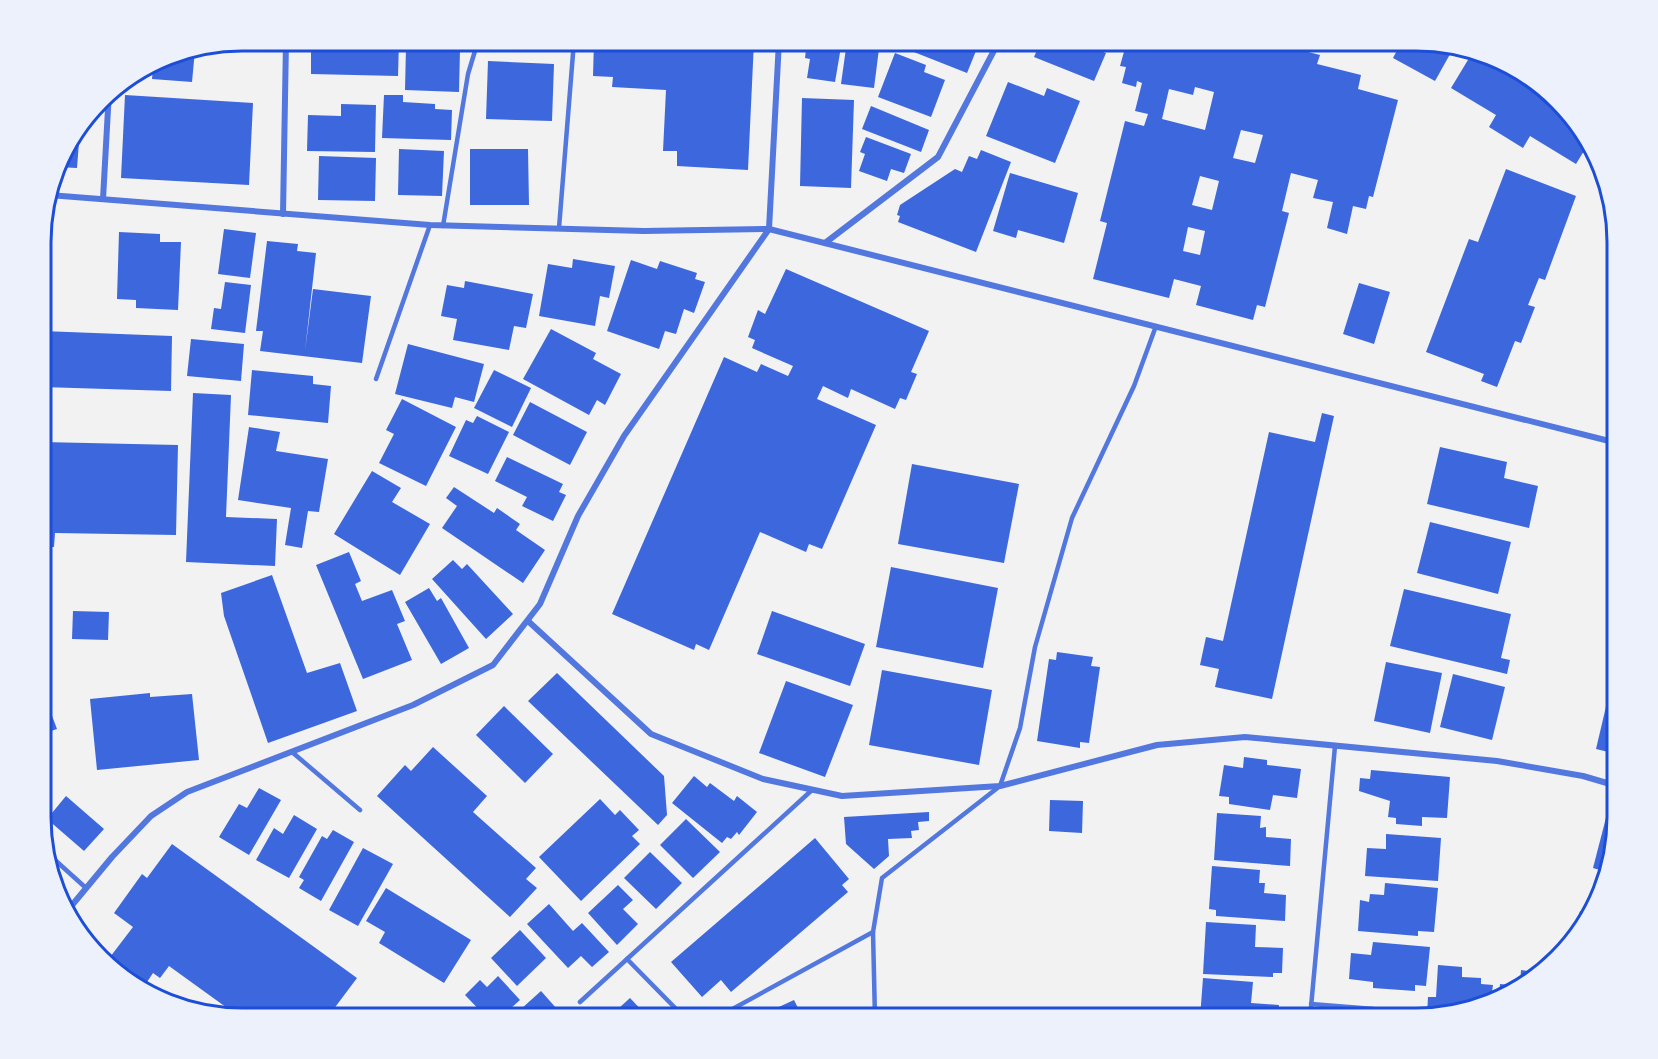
<svg xmlns="http://www.w3.org/2000/svg" width="1658" height="1059" viewBox="0 0 1658 1059" font-family="'Open Sans',sans-serif">
	<style>
		.building { fill: #3d67dc; fill-rule: evenodd }
		.lines { fill: none; stroke-linecap: round; stroke-linejoin: round }
		.service { stroke: #5277de; stroke-width: 4.5 }
		.minor { stroke: #5277de; stroke-width: 6 }
		.rim { fill: none; stroke: #1d4ed8; stroke-width: 3 }
	</style>
	<rect width="100%" height="100%" fill="#f2f2f2"/>
	<g class="building">
		<polygon points="342,41 399,41 398,76 311,74 311,49 342,51"/>
		<polygon points="422,41 448,43 447,49 460,49 459,92 405,90 406,47 422,48"/>
		<polygon points="594,41 754,41 748,170 677,166 677,151 663,151 666,90 612,87 613,77 593,76"/>
		<polygon points="807,41 842,41 835,82 807,78 810,59 805,58"/>
		<polygon points="847,41 880,41 874,88 841,84"/>
		<polygon points="886,41 980,41 967,73"/>
		<polygon points="1041,41 1075,41 1106,53 1094,81 1034,57"/>
		<path d="M1127 41H1282L1281 45 1320 55 1317 64 1361 75 1358 89 1398 100 1373 197 1369 196 1366 209 1353 206 1347 234 1327 228 1333 202 1313 198 1318 180 1291 173 1282 211 1289 213 1265 307 1257 305 1253 320 1196 305 1201 286 1174 279 1169 298 1093 279 1107 223 1100 221 1125 121 1144 126 1148 114 1135 111 1142 83 1137 81 1136 87 1122 83 1126 67 1120 66ZM1195 87 1214 92 1205 130 1162 119 1169 89 1193 95ZM1241 130 1263 135 1255 163 1233 158ZM1200 176 1219 181 1212 210 1192 205ZM1188 227 1205 231 1200 255 1183 251Z"/>
		<polygon points="1402,41 1454,47 1435,81 1393,58"/>
		<polygon points="195,50 192,82 152,79 153,68 147,67 165,56"/>
		<polygon points="1474,50 1527,74 1590,141 1576,164 1530,136 1523,148 1489,127 1496,115 1451,88"/>
		<polygon points="895,53 926,65 924,72 945,80 931,117 878,97"/>
		<polygon points="488,61 554,64 552,121 486,119"/>
		<polygon points="1008,82 1044,96 1047,88 1080,101 1055,163 986,136"/>
		<polygon points="125,95 253,103 249,185 121,178"/>
		<polygon points="384,95 403,95 403,102 435,104 435,109 452,110 451,140 382,138"/>
		<polygon points="802,98 854,100 851,188 800,186"/>
		<polygon points="341,104 376,105 375,152 307,151 308,115 341,116"/>
		<polygon points="871,106 929,130 921,152 862,129"/>
		<polygon points="80,129 77,168 57,167 61,153"/>
		<polygon points="866,137 911,154 904,173 891,169 887,181 859,171 865,154 860,152"/>
		<polygon points="399,149 444,151 442,196 398,195"/>
		<polygon points="470,149 528,149 529,205 470,205"/>
		<polygon points="981,150 1011,162 976,252 898,222 900,216 897,215 900,205 955,169 962,172 969,156 977,159"/>
		<polygon points="319,156 376,158 375,201 318,200"/>
		<polygon points="1506,169 1576,196 1545,280 1539,278 1528,305 1535,307 1521,343 1515,341 1497,387 1481,381 1484,374 1426,352 1469,239 1478,242"/>
		<polygon points="1010,173 1078,193 1064,243 1018,230 1016,238 993,231"/>
		<polygon points="224,229 256,233 250,278 218,274"/>
		<polygon points="119,232 160,234 160,242 181,242 178,310 136,308 136,300 117,299"/>
		<polygon points="267,241 298,244 297,251 316,253 305,351 313,289 371,296 362,363 260,351 263,331 256,331"/>
		<polygon points="573,259 615,266 609,298 600,296 595,326 539,316 548,264 572,268"/>
		<polygon points="631,260 657,269 660,261 697,273 695,279 705,282 694,313 684,309 676,334 665,331 659,349 607,331"/>
		<polygon points="786,269 929,331 911,372 917,374 906,400 900,398 895,409 851,389 848,398 823,386 817,399 876,425 822,549 809,544 806,552 760,532 709,650 696,644 694,650 612,614 724,357 757,372 761,364 788,376 793,366 752,348 755,340 748,337 758,310 765,314"/>
		<polygon points="465,281 533,294 526,328 514,326 509,350 453,340 457,319 441,316 447,285 464,288"/>
		<polygon points="225,282 251,285 245,333 211,329 214,308 221,309"/>
		<polygon points="1359,283 1390,292 1374,344 1343,334"/>
		<polygon points="551,329 596,353 593,359 621,374 605,405 597,400 589,415 523,379"/>
		<polygon points="42,331 172,336 171,391 42,387"/>
		<polygon points="191,339 244,344 241,381 187,376"/>
		<polygon points="408,344 484,364 474,402 455,397 452,408 395,394"/>
		<polygon points="252,370 313,376 313,384 331,386 328,423 248,415"/>
		<polygon points="494,370 531,388 512,427 474,408"/>
		<polygon points="193,393 231,395 226,517 277,519 275,566 186,562"/>
		<polygon points="402,399 456,427 426,486 379,463 394,434 386,430"/>
		<polygon points="530,402 587,432 570,465 513,435"/>
		<polygon points="1322,413 1334,416 1272,699 1215,687 1219,669 1200,665 1206,637 1223,641 1269,432 1315,442"/>
		<polygon points="477,416 509,432 488,474 449,456 466,420 473,423"/>
		<polygon points="249,427 280,432 276,451 328,459 319,512 308,511 302,548 285,545 291,508 238,500"/>
		<polygon points="42,442 178,445 176,535 55,533 54,547 42,547"/>
		<polygon points="1440,447 1507,462 1504,478 1538,486 1529,528 1427,504"/>
		<polygon points="507,457 563,484 559,492 566,495 553,521 522,506 527,497 495,481"/>
		<polygon points="912,464 1019,484 1004,563 898,544"/>
		<polygon points="372,471 401,488 392,502 430,524 400,575 334,534"/>
		<polygon points="454,487 494,513 497,508 520,524 516,530 545,550 523,583 442,528 457,506 446,498"/>
		<polygon points="1430,522 1511,542 1498,594 1417,573"/>
		<polygon points="349,552 361,581 355,584 362,601 392,590 405,621 397,624 412,660 363,679 316,565"/>
		<polygon points="453,560 462,569 467,564 513,614 486,639 432,579"/>
		<polygon points="891,567 998,588 983,668 876,647"/>
		<polygon points="272,575 307,673 340,663 357,711 268,743 224,616 221,593"/>
		<polygon points="429,588 437,601 441,598 469,648 441,664 405,602"/>
		<polygon points="1404,589 1511,614 1501,658 1510,660 1507,674 1390,646"/>
		<polygon points="73,611 109,612 108,640 72,639"/>
		<polygon points="772,611 865,644 850,686 757,654"/>
		<polygon points="1057,652 1093,657 1091,666 1100,667 1089,743 1080,742 1080,748 1037,741 1049,659 1056,660"/>
		<polygon points="1386,662 1442,673 1430,733 1374,721"/>
		<polygon points="1616,664 1617,664 1617,754 1596,749"/>
		<polygon points="882,670 992,690 979,765 869,745"/>
		<polygon points="557,673 664,776 667,815 658,825 528,701"/>
		<polygon points="1453,674 1505,687 1492,740 1440,727"/>
		<polygon points="786,681 853,705 825,777 759,753"/>
		<polygon points="42,689 57,729 42,734"/>
		<polygon points="150,693 150,697 192,694 199,760 97,770 90,699"/>
		<polygon points="504,706 553,754 525,783 476,735"/>
		<polygon points="433,747 487,796 473,812 536,868 526,879 537,888 510,917 377,796 405,765 411,771"/>
		<polygon points="1244,757 1267,760 1267,765 1301,769 1297,798 1273,795 1270,810 1229,804 1229,797 1219,796 1224,765 1243,768"/>
		<polygon points="1371,770 1450,777 1447,818 1422,817 1422,826 1396,824 1396,818 1388,817 1390,801 1359,791 1360,778 1370,779"/>
		<polygon points="694,776 707,787 710,783 734,801 737,796 757,812 739,835 737,832 731,839 727,837 722,843 672,803"/>
		<polygon points="42,783 51,791 42,801"/>
		<polygon points="259,788 281,800 249,855 219,837 239,804 247,808"/>
		<polygon points="66,796 104,829 84,851 47,819"/>
		<polygon points="600,799 615,815 620,810 639,830 632,836 640,844 581,901 539,857"/>
		<polygon points="1050,800 1083,801 1082,833 1049,831"/>
		<polygon points="1608,810 1617,813 1617,829 1603,871 1593,868"/>
		<polygon points="929,812 929,821 918,822 919,830 911,831 912,838 888,839 889,856 874,869 846,844 844,817"/>
		<polygon points="1217,813 1261,816 1260,828 1266,827 1266,837 1291,839 1290,866 1214,860"/>
		<polygon points="294,815 317,829 289,878 256,860 274,828 283,834"/>
		<polygon points="686,819 720,852 693,878 660,845"/>
		<polygon points="333,830 354,842 321,901 299,888 304,880 299,877 322,836 327,839"/>
		<polygon points="1386,834 1441,838 1438,881 1365,876 1367,848 1386,849"/>
		<polygon points="815,838 849,879 842,885 848,892 731,992 721,980 702,997 671,962"/>
		<polygon points="172,844 357,978 327,1018 241,1018 169,966 160,978 153,973 143,988 107,961 133,927 114,913 142,874 147,878"/>
		<polygon points="363,848 393,864 358,926 329,910"/>
		<polygon points="650,852 682,883 656,909 624,878"/>
		<polygon points="1212,866 1260,870 1259,883 1265,883 1264,893 1286,895 1285,921 1216,916 1216,910 1209,909"/>
		<polygon points="1385,883 1438,888 1434,932 1418,931 1418,936 1358,931 1360,900 1369,902 1370,894 1384,895"/>
		<polygon points="618,885 633,900 623,909 638,924 617,945 588,913"/>
		<polygon points="386,888 471,940 444,983 379,943 385,932 366,921"/>
		<polygon points="549,904 573,931 582,923 609,952 592,967 581,956 568,968 527,924"/>
		<polygon points="1580,911 1589,914 1584,928 1572,939"/>
		<polygon points="1206,922 1256,925 1255,947 1283,948 1282,973 1273,973 1273,977 1203,974"/>
		<polygon points="520,930 546,958 517,986 491,958"/>
		<polygon points="1373,942 1430,947 1426,986 1415,985 1415,991 1373,988 1373,982 1349,979 1351,953 1371,955"/>
		<polygon points="1438,965 1462,967 1462,977 1481,978 1481,984 1493,985 1491,999 1436,1016 1427,1015 1428,997 1436,997"/>
		<polygon points="1521,970 1537,972 1516,992 1499,997 1500,984 1520,986"/>
		<polygon points="498,976 520,1000 500,1018 494,1016 487,1018 465,995 480,980 487,987"/>
		<polygon points="1203,978 1253,982 1251,1003 1279,1005 1278,1018 1200,1018"/>
		<polygon points="541,991 565,1018 511,1018"/>
		<polygon points="630,998 649,1018 608,1018"/>
		<polygon points="794,1000 803,1018 755,1018"/>
	</g>
	<g class="lines">
		<g class="service">
			<polyline points="443,226 468,74 478,41"/>
			<polyline points="559,228 574,41"/>
			<polyline points="376,379 430,225"/>
			<polyline points="292,752 360,810"/>
			<polyline points="45,851 86,888"/>
			<polyline points="627,959 685,1018"/>
			<polyline points="580,1002 812,790"/>
			<polyline points="1311,1004 1374,1009"/>
			<polyline points="716,1018 873,932"/>
			<polyline points="875,1018 873,932 882,878 1000,786 1020,728 1035,647 1072,518 1134,386 1156,326"/>
			<polyline points="1310,1018 1335,746"/>
		</g>
		<g class="minor">
			<polyline points="49,195 430,225 644,231 769,229 1617,443"/>
			<polyline points="103,199 109,91"/>
			<polyline points="283,214 286,41"/>
			<polyline points="825,243 938,157 999,41"/>
			<polyline points="528,621 651,734 763,779 842,796 1000,786 1157,745 1245,737 1497,761 1583,776 1617,786"/>
			<polyline points="68,910 112,857 151,816 187,792 413,705 493,665 540,604 578,516 624,436 769,229 779,41"/>
		</g>
	</g>
	<path d="M0 0H1658V1059H0ZM242 51H1416A191 191 0 0 1 1607 242V817A191 191 0 0 1 1416 1008H242A191 191 0 0 1 51 817V242A191 191 0 0 1 242 51Z" fill="#edf1fc" fill-rule="evenodd"/>
	<path class="rim" d="M242 51H1416A191 191 0 0 1 1607 242V817A191 191 0 0 1 1416 1008H242A191 191 0 0 1 51 817V242A191 191 0 0 1 242 51Z"/>
</svg>
